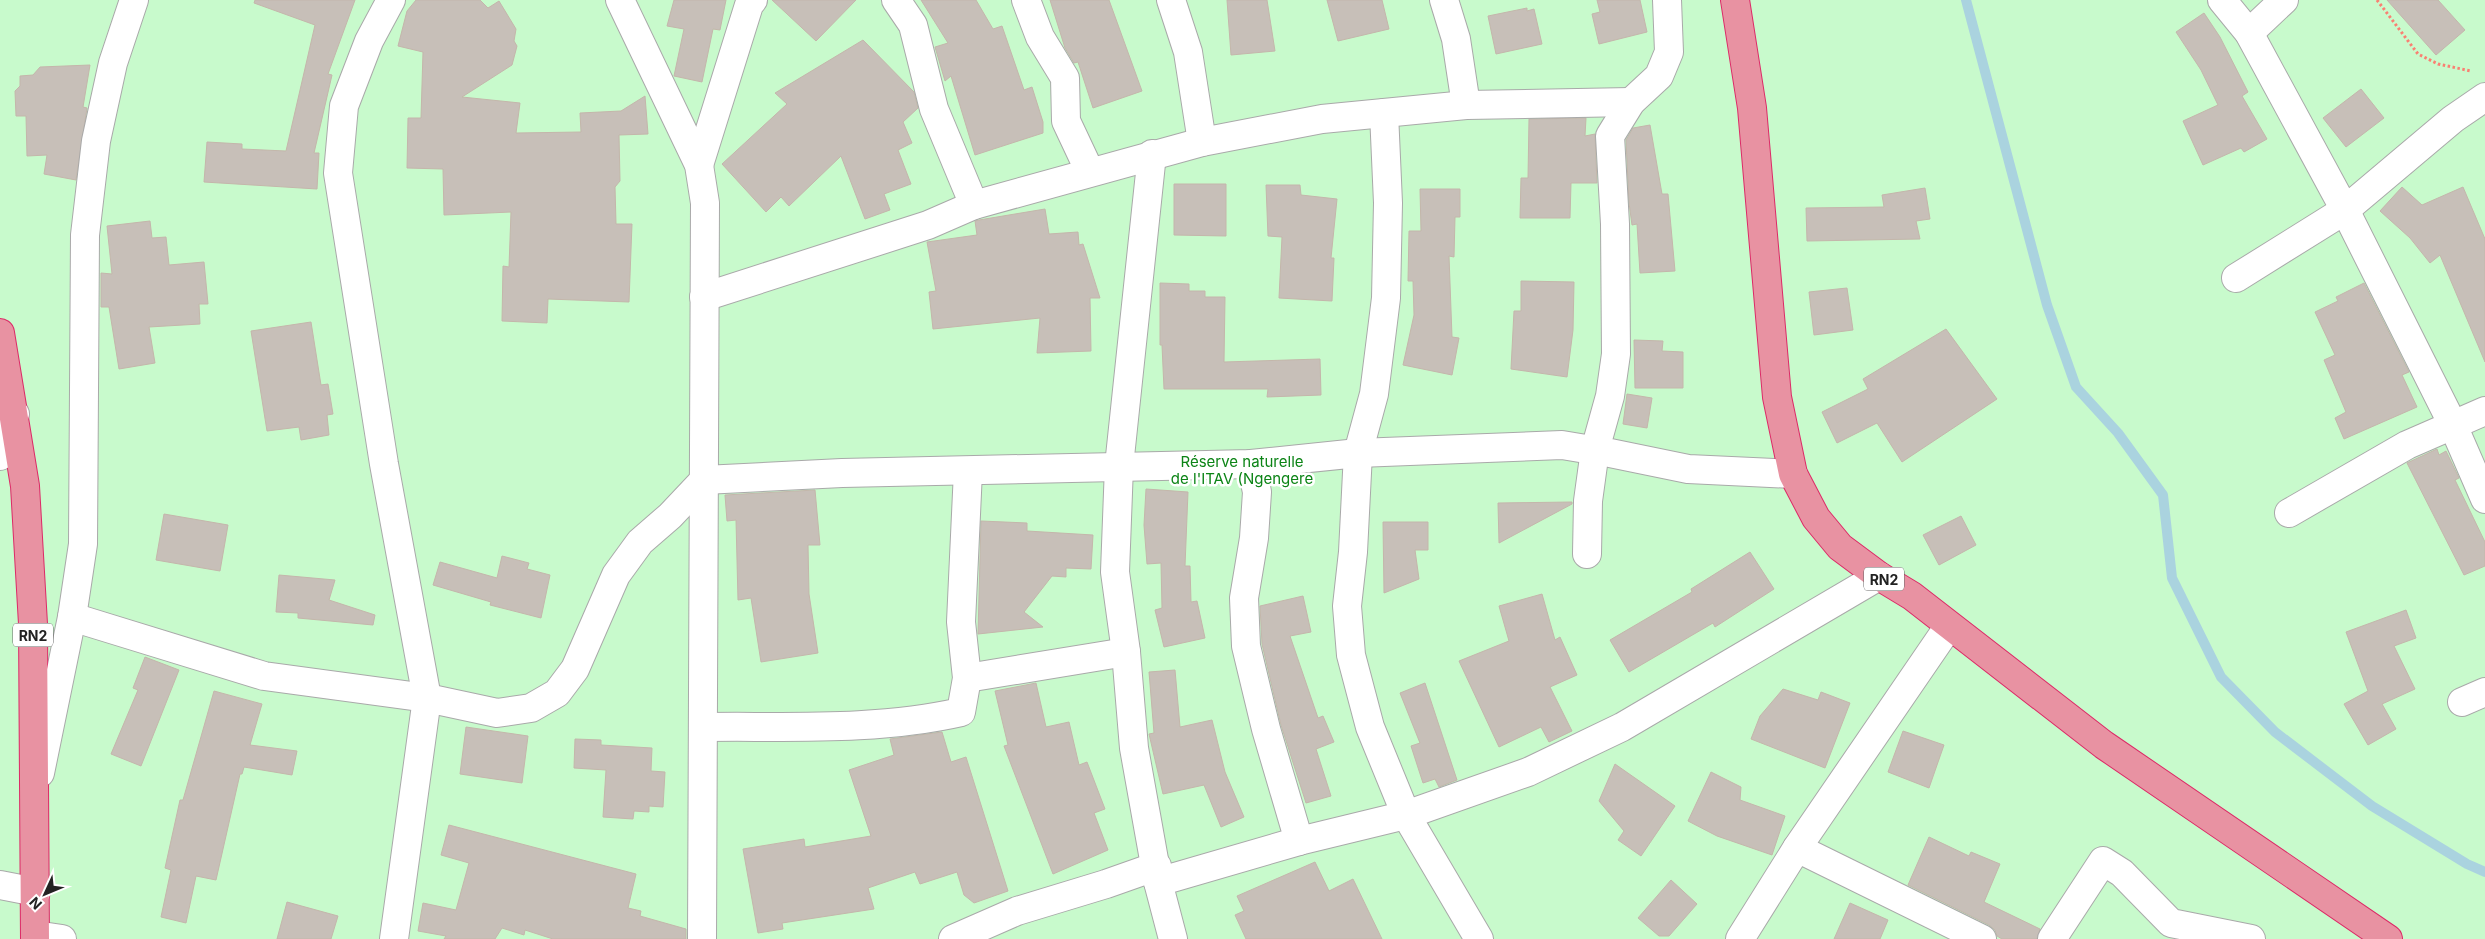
<svg xmlns="http://www.w3.org/2000/svg" width="2485" height="939" viewBox="0 0 2485 939" font-family="Inter,sans-serif">
	<style>
		.park { fill: #c8facc }
		.lines { fill: none; stroke-linecap: round; stroke-linejoin: round }
		.stream { stroke: #aad3df; stroke-width: 10 }
		.building { fill: #c7bfb8; stroke: #c4b6ab }
		.minor-casing { stroke: #a9a9a9; stroke-width: 30 }
		.highway-casing { stroke: #dc2a67; stroke-width: 30 }
		.path { stroke: #fa8072; stroke-width: 3; stroke-dasharray: 2.5 2.5; stroke-linecap: butt }
		.minor { stroke: #fff; stroke-width: 28 }
		.highway { stroke: #e892a2; stroke-width: 28 }
		.labels { text-anchor: middle; dominant-baseline: central; stroke-width: 5; stroke-linejoin: round; paint-order: stroke }
		.shield { fill: #fff; stroke: #646464; stroke-width: 1 }
		.shield-label { font-size: 14px; font-weight: bold; fill: #222 }
		.park-label { font-size: 15px; fill: #0c8416; stroke: #fff }
	</style>
	<rect width="100%" height="100%" fill="#f2efe9"/>
	<rect class="park" x="0" y="0" width="2485" height="939"/>
	<g class="lines">
		<polyline class="stream" points="1966,0 2047,305 2076,387 2118,433 2163,495 2172,578 2221,677 2275,732 2372,806 2467,864 2485,872"/>
	</g>
	<g class="building">
		<polygon points="255,0 355,0 328,74 332,75 314,153 319,153 317,189 204,182 207,142 242,144 242,149 286,151 315,25 254,3"/>
		<polygon points="416,0 480,0 488,8 499,1 516,29 514,41 517,46 512,65 462,97 520,103 516,133 581,132 580,113 621,111 645,96 648,134 619,135 620,181 615,187 616,224 632,224 629,302 548,299 547,323 502,321 503,266 509,267 511,212 444,215 443,169 407,168 408,118 421,118 423,52 398,46 407,11"/>
		<polygon points="674,0 726,0 720,30 713,29 702,82 674,76 684,29 667,26"/>
		<polygon points="772,0 856,0 816,41"/>
		<polygon points="921,0 976,0 993,29 1002,26 1024,90 1032,87 1043,122 1043,133 975,155 951,76 945,81 935,47 948,43"/>
		<polygon points="1050,0 1109,0 1142,91 1093,108 1078,62 1074,63 1065,48"/>
		<polygon points="1227,0 1267,0 1275,51 1231,55"/>
		<polygon points="1327,0 1382,0 1389,29 1338,41"/>
		<polygon points="1597,0 1640,0 1647,32 1599,44 1592,14 1600,12"/>
		<polygon points="2387,0 2438,0 2465,30 2436,55"/>
		<polygon points="1527,8 1527,11 1534,9 1542,44 1496,54 1488,16"/>
		<polygon points="2204,13 2220,37 2248,92 2242,96 2267,139 2244,152 2241,148 2203,165 2183,121 2218,105 2201,70 2176,32"/>
		<polygon points="863,40 914,92 918,108 903,122 912,143 898,150 911,184 884,194 890,210 865,219 841,156 789,206 781,197 766,212 722,164 787,104 775,93"/>
		<polygon points="90,65 83,107 87,108 76,180 44,174 47,155 27,156 26,116 16,116 15,91 20,86 20,76 33,75 40,67"/>
		<polygon points="2361,89 2384,118 2346,147 2323,118"/>
		<polygon points="1586,118 1585,136 1595,134 1597,183 1571,183 1570,218 1520,218 1521,178 1528,178 1529,119"/>
		<polygon points="1650,125 1662,194 1668,194 1675,271 1640,273 1637,224 1632,225 1629,203 1626,140 1633,128"/>
		<polygon points="1174,184 1226,184 1226,236 1174,235"/>
		<polygon points="1266,185 1300,185 1301,195 1337,199 1331,258 1334,258 1332,301 1279,298 1282,237 1268,236"/>
		<polygon points="2402,187 2422,205 2463,187 2485,239 2485,362 2440,255 2430,263 2410,238 2380,211"/>
		<polygon points="1925,188 1930,219 1916,221 1920,239 1807,241 1806,208 1884,207 1882,195"/>
		<polygon points="1420,189 1460,189 1460,217 1455,217 1454,257 1449,256 1452,337 1459,338 1452,375 1403,365 1414,315 1413,281 1408,281 1409,231 1421,231"/>
		<polygon points="1045,209 1049,234 1078,232 1079,245 1083,244 1100,298 1090,298 1091,351 1037,353 1040,318 933,329 929,292 936,291 927,242 977,235 975,221 979,220"/>
		<polygon points="150,221 152,238 166,237 169,265 204,262 208,304 199,304 200,324 149,327 155,363 119,369 109,307 101,307 101,273 112,274 107,226"/>
		<polygon points="1521,281 1574,282 1573,330 1567,377 1511,369 1514,311 1521,311"/>
		<polygon points="1160,283 1189,284 1189,291 1205,291 1205,297 1225,297 1224,362 1320,359 1321,395 1267,397 1268,389 1164,389 1162,345 1160,345"/>
		<polygon points="2364,283 2409,372 2402,375 2417,407 2344,439 2335,418 2346,412 2324,360 2335,355 2315,312 2338,301 2336,297"/>
		<polygon points="1847,288 1853,330 1814,335 1809,292"/>
		<polygon points="311,322 321,385 328,384 333,414 327,415 329,435 301,440 299,427 267,431 251,331"/>
		<polygon points="1946,329 1997,399 1902,462 1877,423 1837,443 1822,412 1868,389 1863,379"/>
		<polygon points="1634,340 1663,341 1662,351 1683,352 1683,388 1635,388"/>
		<polygon points="1627,394 1652,398 1647,428 1623,424"/>
		<polygon points="2437,449 2439,455 2446,451 2459,478 2455,480 2485,542 2485,566 2464,575 2407,463"/>
		<polygon points="1146,489 1188,492 1185,566 1190,566 1191,602 1197,601 1205,638 1164,647 1155,610 1162,608 1161,563 1147,564 1144,525"/>
		<polygon points="815,490 820,545 808,545 809,594 818,653 761,662 751,598 738,600 736,520 727,521 725,495"/>
		<polygon points="1572,502 1572,504 1499,543 1498,503"/>
		<polygon points="164,514 228,525 220,571 156,560"/>
		<polygon points="1961,516 1976,545 1939,565 1923,535"/>
		<polygon points="981,521 1027,523 1027,531 1093,535 1091,569 1066,568 1066,577 1052,576 1024,612 1043,627 978,634"/>
		<polygon points="1383,522 1428,522 1428,550 1415,550 1419,579 1384,593"/>
		<polygon points="1750,552 1774,589 1715,627 1713,623 1629,672 1610,640 1692,592 1691,589"/>
		<polygon points="502,556 529,563 527,569 550,575 541,618 490,605 491,602 433,585 440,562 497,578"/>
		<polygon points="279,575 335,580 329,600 375,615 373,625 298,618 298,613 276,612"/>
		<polygon points="1542,594 1555,640 1560,637 1577,675 1550,687 1572,731 1549,742 1541,727 1499,747 1459,661 1509,641 1499,606"/>
		<polygon points="1303,596 1311,632 1290,636 1318,718 1323,716 1334,742 1316,749 1331,796 1306,803 1281,725 1262,644 1260,606"/>
		<polygon points="2406,610 2416,638 2394,646 2415,689 2382,704 2396,729 2368,745 2344,704 2368,691 2346,632"/>
		<polygon points="145,657 179,670 141,766 111,754 138,690 133,688"/>
		<polygon points="1175,670 1180,727 1212,720 1225,772 1244,817 1221,827 1204,785 1163,794 1149,734 1154,733 1149,672"/>
		<polygon points="1036,683 1046,727 1069,722 1079,765 1087,762 1105,809 1094,813 1108,850 1053,874 1004,746 1008,745 995,691"/>
		<polygon points="1425,683 1457,780 1439,787 1435,779 1423,783 1411,746 1420,743 1400,693"/>
		<polygon points="1783,689 1818,700 1821,692 1850,703 1825,768 1751,739 1760,716"/>
		<polygon points="214,691 262,704 250,745 297,751 292,775 244,767 242,774 240,774 216,880 196,876 186,923 161,917 171,870 165,868 180,800 183,800"/>
		<polygon points="466,727 528,736 522,783 460,774"/>
		<polygon points="1903,731 1944,745 1929,788 1888,772"/>
		<polygon points="942,732 951,762 966,757 1008,891 974,903 964,895 957,872 920,884 915,872 868,888 874,909 782,923 783,929 758,933 743,849 804,839 805,847 871,836 849,770 894,755 890,739"/>
		<polygon points="575,739 601,740 601,745 652,748 651,771 665,772 663,807 649,806 649,812 634,811 633,819 603,817 606,770 574,768"/>
		<polygon points="1615,764 1675,806 1641,856 1618,840 1624,831 1599,801"/>
		<polygon points="1711,772 1741,787 1740,800 1785,816 1772,855 1717,836 1688,821"/>
		<polygon points="449,825 636,874 628,908 641,911 640,916 686,929 686,939 553,939 525,930 524,935 502,928 495,939 444,939 446,936 418,931 423,903 456,910 469,863 441,855"/>
		<polygon points="1929,837 1969,856 1971,852 2000,864 1984,902 2040,929 2037,939 2002,939 1997,936 1995,930 1989,925 1908,885"/>
		<polygon points="1315,862 1329,891 1353,879 1382,939 1246,939 1235,915 1244,911 1237,896"/>
		<polygon points="1671,880 1697,904 1669,936 1659,936 1638,918"/>
		<polygon points="287,902 338,916 331,939 277,939"/>
		<polygon points="1850,903 1888,920 1880,939 1834,939"/>
	</g>
	<g class="lines">
		<defs>
			<g id="minor">
				<polyline points="391,0 369,41 344,106 338,173 384,464 427,698 394,939"/>
				<polyline points="620,0 699,165 705,203 702,939"/>
				<polyline points="896,0 913,25 934,109 974,205"/>
				<polyline points="1026,0 1040,37 1065,78 1066,121 1090,172"/>
				<polyline points="1171,0 1188,52 1202,142"/>
				<polyline points="1444,0 1456,39 1466,105"/>
				<polyline points="2222,0 2249,33 2345,210 2452,423 2485,499"/>
				<polyline points="2249,33 2284,0"/>
				<polyline points="1384,113 1388,203 1386,298 1374,394 1358,453 1353,552 1347,606 1351,655 1370,727 1406,815 1479,939"/>
				<polyline points="1152,154 1119,466 1115,572 1126,652 1134,748 1158,882 1173,939"/>
				<polyline points="699,165 749,5 753,0"/>
				<polyline points="2236,278 2345,210 2453,119 2485,97"/>
				<polyline points="704,297 928,225 974,205 1202,142 1322,119 1466,105 1631,102"/>
				<polyline points="0,456 15,414"/>
				<polyline points="1251,464 1257,492 1254,538 1244,598 1246,646 1266,729 1299,841"/>
				<polyline points="2289,513 2407,445 2485,411"/>
				<polyline points="1587,554 1588,501 1595,450 1610,396 1616,354 1615,224 1610,136 1631,102 1659,76 1669,52 1667,0"/>
				<polyline points="72,617 264,676 427,698 497,713 531,708 557,693 575,669 616,575 640,542 670,516 704,480 842,473 1251,464 1358,453 1562,445 1610,453 1688,469 1793,474"/>
				<polyline points="967,678 1126,652"/>
				<polyline points="2462,702 2485,692"/>
				<path d="M704 727C789 726 877 731 961 712L967 678 961 622 968 471"/>
				<polyline points="40,773 72,617 83,544 85,235 96,141 113,63 134,0"/>
				<polyline points="1797,848 1982,939"/>
				<polyline points="1158,882 1299,841 1406,815 1528,772 1622,727 1879,576"/>
				<polyline points="0,885 36,892"/>
				<polyline points="35,935 62,939"/>
				<polyline points="953,939 1017,911 1106,884 1157,866"/>
				<polyline points="1740,939 1797,848 1949,626"/>
				<polyline points="2052,939 2103,861 2122,873 2171,923 2251,939"/>
			</g>
			<g id="highway">
				<polyline points="1735,0 1752,108 1777,397 1793,474 1816,518 1840,547 1879,576 1912,596 2104,745 2388,939"/>
				<polyline points="0,333 25,486 33,624 35,939"/>
			</g>
		</defs>
		<use href="#minor" class="minor-casing"/>
		<use href="#highway" class="highway-casing"/>
		<polyline class="path" points="2377,0 2418,54 2438,64 2471,71"/>
		<use href="#minor" class="minor"/>
		<use href="#highway" class="highway"/>
	</g>
	<g class="labels">
		<g class="shield">
			<rect x="1864" y="567.5" width="40" height="23" rx="4"/>
			<rect x="13" y="623.5" width="40" height="23" rx="4"/>
		</g>
		<g class="shield-label">
			<text x="1884" y="579">RN2</text>
			<text x="33" y="635">RN2</text>
		</g>
		<g class="park-label">
			<text x="1242" y="461">Réserve naturelle<tspan x="1242" dy="17">de l'ITAV (Ngengere</tspan></text>
		</g>
	</g>
	<g transform="translate(45 894) rotate(226)" stroke="#ffffff" stroke-width="4" paint-order="stroke">
	<path d="M0-4L9 19L0 12L-9 19Z" fill="#222222"/>
	<text y="-8" font-size="14" font-weight="bold" text-anchor="middle" fill="#222222">N</text>
	</g>
</svg>
